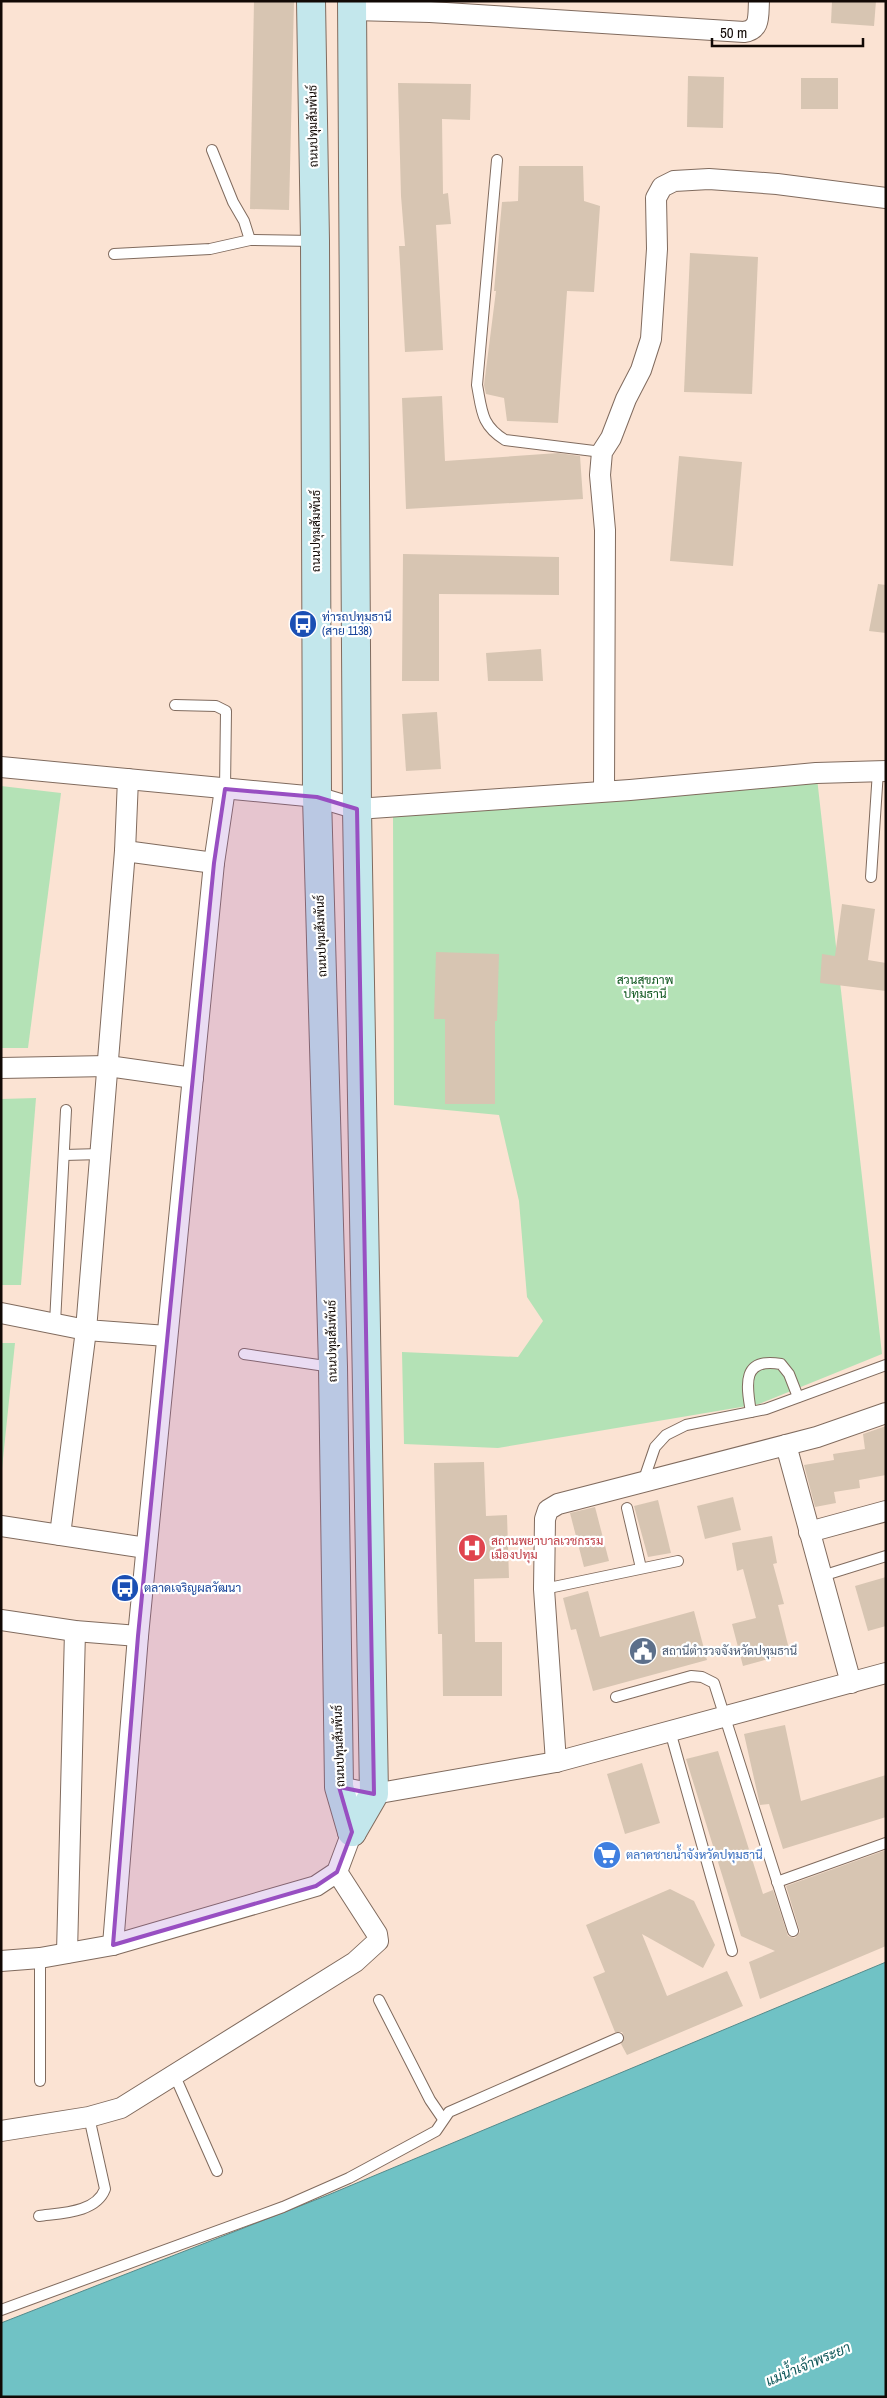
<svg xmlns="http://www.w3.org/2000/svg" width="887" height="2398" viewBox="0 0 887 2398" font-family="'Archivo Narrow',Sarabun,sans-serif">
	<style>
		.green { fill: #b4e2b6 }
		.water { fill: #70c2c5; stroke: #548a8b }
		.building { fill: #d7c5b2 }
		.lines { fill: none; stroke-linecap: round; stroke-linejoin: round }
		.lane-casing { stroke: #806b5e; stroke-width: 12 }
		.street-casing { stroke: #806b5e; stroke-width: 22 }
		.secondary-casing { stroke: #806b5e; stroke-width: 30 }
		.lane { stroke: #fff; stroke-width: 10 }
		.street { stroke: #fff; stroke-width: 20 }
		.secondary { stroke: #c3e7ec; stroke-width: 28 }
		.marked { fill: #984fc2; fill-opacity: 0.2; stroke: #984fc2; stroke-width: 4; stroke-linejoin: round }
		.labels { text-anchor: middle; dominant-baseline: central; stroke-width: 4.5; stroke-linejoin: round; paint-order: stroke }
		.street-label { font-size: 12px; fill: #110905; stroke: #fff }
		.transit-label { font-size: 12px; fill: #164399; stroke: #fff; text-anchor: start }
		.park-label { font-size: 12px; fill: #0d551d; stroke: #fff }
		.health-label { font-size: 12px; fill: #be3a42; stroke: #fff; text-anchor: start }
		.service-label { font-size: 12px; fill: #4e5e75; stroke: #fff; text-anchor: start }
		.shop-label { font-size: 12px; fill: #366cbe; stroke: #fff; text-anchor: start }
		.water-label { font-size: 14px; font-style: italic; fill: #0b5557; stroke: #fff }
	</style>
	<rect width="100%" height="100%" fill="#fbe3d3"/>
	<g class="green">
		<polygon points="817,778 882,1354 759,1404 498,1448 404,1444 402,1352 518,1357 543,1321 527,1297 519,1201 499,1115 394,1105 393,813"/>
		<polygon points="1,786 61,793 28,1048 1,1048"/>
		<polygon points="36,1098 21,1285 1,1285 1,1099"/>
		<polygon points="1,1343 15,1343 1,1478"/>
	</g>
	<polygon class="water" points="886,1962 886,2397 1,2397 1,2323 328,2195"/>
	<g class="building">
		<polygon points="254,1 294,1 289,210 250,209"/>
		<polygon points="832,1 876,1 874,26 831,23"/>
		<polygon points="688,76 724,77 723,128 687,127"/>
		<rect x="801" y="78" width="37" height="31"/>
		<polygon points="398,83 471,84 470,120 442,119 443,194 448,193 451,224 436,225 443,350 405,352 399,246 405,246 401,196"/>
		<polygon points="519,166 583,166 584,201 600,206 594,292 567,291 558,423 507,421 504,398 486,394 484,385 496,291 494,291 502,202 518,201"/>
		<polygon points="690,253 758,257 752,394 684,392"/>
		<polygon points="442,396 445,461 558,453 580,456 583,499 406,509 402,398"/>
		<polygon points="679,456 742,462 733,566 670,561"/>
		<polygon points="403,554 559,557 559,595 439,594 439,681 402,681"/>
		<polygon points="878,584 886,585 886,633 869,631"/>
		<polygon points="541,649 543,681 488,681 486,653"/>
		<polygon points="437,712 441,769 406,771 402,714"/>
		<polygon points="842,904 875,909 868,960 886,963 886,991 820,983 822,954 835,956"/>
		<polygon points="436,952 499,954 497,1021 495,1021 495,1104 445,1104 445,1019 434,1019"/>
		<polygon points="886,1426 886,1475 859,1480 860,1488 834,1492 836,1503 815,1507 804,1465 834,1460 833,1454 865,1449 863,1434"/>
		<polygon points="484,1462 486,1516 507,1515 509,1578 474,1579 475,1642 502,1642 502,1696 443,1696 442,1634 438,1634 434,1463"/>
		<polygon points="733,1497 741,1530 705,1539 697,1506"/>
		<polygon points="658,1500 671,1553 648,1557 634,1506"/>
		<polygon points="595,1507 609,1561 584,1567 570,1513"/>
		<polygon points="772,1536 777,1563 773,1564 784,1604 778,1605 790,1653 743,1666 732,1624 756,1618 743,1569 737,1571 732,1543"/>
		<polygon points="886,1577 886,1626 868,1631 855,1586"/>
		<polygon points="588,1591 600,1637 694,1611 707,1660 593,1691 576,1629 571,1630 563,1598"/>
		<polygon points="785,1725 801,1801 886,1775 886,1817 783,1849 769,1804 760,1805 744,1734"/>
		<polygon points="718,1751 763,1894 773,1890 788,1936 795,1938 800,1932 786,1886 886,1850 886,1946 760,1999 749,1962 775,1951 741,1936 686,1759"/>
		<polygon points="642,1763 660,1823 625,1834 607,1774"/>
		<polygon points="670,1889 694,1901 715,1945 703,1968 642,1934 667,1996 727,1971 743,2006 627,2055 621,2044 624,2036 622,2032 615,2032 593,1977 605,1972 586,1925"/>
	</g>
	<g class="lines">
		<defs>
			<g id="lane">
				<polyline points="212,150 233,202 244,221 250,240"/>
				<path d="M497 160 477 385C482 411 481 425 505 440L602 452"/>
				<polyline points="114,254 210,249 250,240 314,241"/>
				<polyline points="175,705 216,706 226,711 225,789"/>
				<polyline points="871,877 878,771"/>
				<polyline points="64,1155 101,1154"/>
				<polyline points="55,1323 66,1110"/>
				<polyline points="244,1354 332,1367"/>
				<path d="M751 1412C746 1384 742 1357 781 1364L789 1374 798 1397"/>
				<polyline points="643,1482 655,1447 666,1435 686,1425 766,1409 886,1365"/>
				<polyline points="627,1508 641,1568"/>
				<polyline points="822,1576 886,1556"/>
				<polyline points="544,1589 678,1561"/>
				<polyline points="616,1697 691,1676 702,1677 714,1683 793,1931"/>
				<polyline points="670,1731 732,1951"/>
				<polyline points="777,1882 886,1843"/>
				<polyline points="40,1958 40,2081"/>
				<polyline points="379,2000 430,2100 443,2119"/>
				<polyline points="174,2074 217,2171"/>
				<path d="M39 2216C61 2213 96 2213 105 2189L89 2117"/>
				<polyline points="1,2310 283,2207 349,2178 436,2131 449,2112 618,2038"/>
			</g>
			<g id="street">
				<path d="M353 10 430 12 744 32C761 30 758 15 759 1"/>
				<polyline points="1,767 317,797 357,809 630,790 816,773 886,771"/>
				<polyline points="128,779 125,851 86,1330 167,1336"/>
				<polyline points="604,791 605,530 600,475 602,452 611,438 626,399 641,370 651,339 657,249 656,198 662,187 674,181 709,179 777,184 886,198"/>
				<polyline points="125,851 214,863"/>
				<polyline points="1,1068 108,1066 193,1078"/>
				<polyline points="1,1313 86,1330 60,1535"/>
				<polyline points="786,1445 851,1683"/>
				<polyline points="1,1526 146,1548"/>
				<polyline points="809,1532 886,1511"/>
				<polyline points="1,1620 75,1631 138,1636"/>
				<polyline points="556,1762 544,1589 545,1519 548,1510 558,1504 817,1437 886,1413"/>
				<polyline points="339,1787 374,1794 556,1762 886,1673"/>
				<polyline points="113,1945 138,1636 214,863 225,789"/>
				<polyline points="67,1953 75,1631"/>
				<polyline points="1,1961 40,1958 113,1945 316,1886 337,1872 352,1832"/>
				<polyline points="1,2131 89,2117 121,2108 355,1962 378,1941 377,1934 337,1872"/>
			</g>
			<g id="secondary">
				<polyline points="311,1 315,241 317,797 333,1367 339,1787 352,1832"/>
				<polyline points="352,1832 374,1794 357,809 352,1"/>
			</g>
		</defs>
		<use href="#lane" class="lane-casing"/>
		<use href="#street" class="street-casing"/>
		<use href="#secondary" class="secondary-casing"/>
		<use href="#lane" class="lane"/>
		<use href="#street" class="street"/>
		<use href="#secondary" class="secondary"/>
	</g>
	<path class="marked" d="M225 789 317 797 357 809 374 1794 339 1787 352 1832 337 1872 316 1886 113 1945 138 1636 214 863Z"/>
	<defs>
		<symbol id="bus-disc" viewBox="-11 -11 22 22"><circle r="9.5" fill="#1a4fb4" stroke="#fff"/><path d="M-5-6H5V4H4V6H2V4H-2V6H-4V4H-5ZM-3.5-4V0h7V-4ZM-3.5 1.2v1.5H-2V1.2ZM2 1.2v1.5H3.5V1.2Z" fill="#fff"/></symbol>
		<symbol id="hospital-disc" viewBox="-11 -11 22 22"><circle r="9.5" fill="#e0444e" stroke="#fff"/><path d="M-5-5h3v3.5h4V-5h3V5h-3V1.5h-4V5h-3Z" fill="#fff"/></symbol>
		<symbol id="civic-disc" viewBox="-11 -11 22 22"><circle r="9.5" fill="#5c6f8a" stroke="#fff"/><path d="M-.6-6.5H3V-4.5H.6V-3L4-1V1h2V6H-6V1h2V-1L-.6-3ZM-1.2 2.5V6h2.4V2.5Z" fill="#fff"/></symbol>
		<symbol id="supermarket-disc" viewBox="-11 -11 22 22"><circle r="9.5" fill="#3f7fe0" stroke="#fff"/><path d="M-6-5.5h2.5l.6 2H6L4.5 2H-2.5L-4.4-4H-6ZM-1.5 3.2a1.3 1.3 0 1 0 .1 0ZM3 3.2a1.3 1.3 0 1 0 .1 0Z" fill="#fff"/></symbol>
	</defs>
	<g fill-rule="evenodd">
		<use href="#bus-disc" x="287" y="608" width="32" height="32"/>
		<use href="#hospital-disc" x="456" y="1532" width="32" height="32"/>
		<use href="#bus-disc" x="109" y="1572" width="32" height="32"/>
		<use href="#civic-disc" x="627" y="1635" width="32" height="32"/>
		<use href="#supermarket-disc" x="591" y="1839" width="32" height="32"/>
	</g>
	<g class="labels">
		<g class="street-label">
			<text transform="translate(313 126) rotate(-91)">ถนนปทุมสัมพันธ์</text>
			<text transform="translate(316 531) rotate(-90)">ถนนปทุมสัมพันธ์</text>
			<text transform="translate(321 936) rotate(-92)">ถนนปทุมสัมพันธ์</text>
			<text transform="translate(332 1341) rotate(-91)">ถนนปทุมสัมพันธ์</text>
			<text transform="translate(339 1746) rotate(-92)">ถนนปทุมสัมพันธ์</text>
		</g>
		<g class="transit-label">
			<text x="322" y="617">ท่ารถปทุมธานี<tspan x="322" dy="14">(สาย 1138)</tspan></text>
			<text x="144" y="1588">ตลาดเจริญผลวัฒนา</text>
		</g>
		<g class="park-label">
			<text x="645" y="980">สวนสุขภาพ<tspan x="645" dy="14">ปทุมธานี</tspan></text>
		</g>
		<g class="health-label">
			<text x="491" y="1541">สถานพยาบาลเวชกรรม<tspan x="491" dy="14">เมืองปทุม</tspan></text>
		</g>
		<g class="service-label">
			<text x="662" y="1651">สถานีตำรวจจังหวัดปทุมธานี</text>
		</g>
		<g class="shop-label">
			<text x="626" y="1855">ตลาดชายน้ำจังหวัดปทุมธานี</text>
		</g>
		<g class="water-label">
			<text transform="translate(808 2364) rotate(-23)">แม่น้ำเจ้าพระยา</text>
		</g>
	</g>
	<rect width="887" height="2398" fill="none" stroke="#110905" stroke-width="5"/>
	<path d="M712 38v8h151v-8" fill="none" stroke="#110905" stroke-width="2.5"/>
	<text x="720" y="38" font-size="15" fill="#110905" stroke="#ffffff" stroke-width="4" paint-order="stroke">50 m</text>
</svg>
